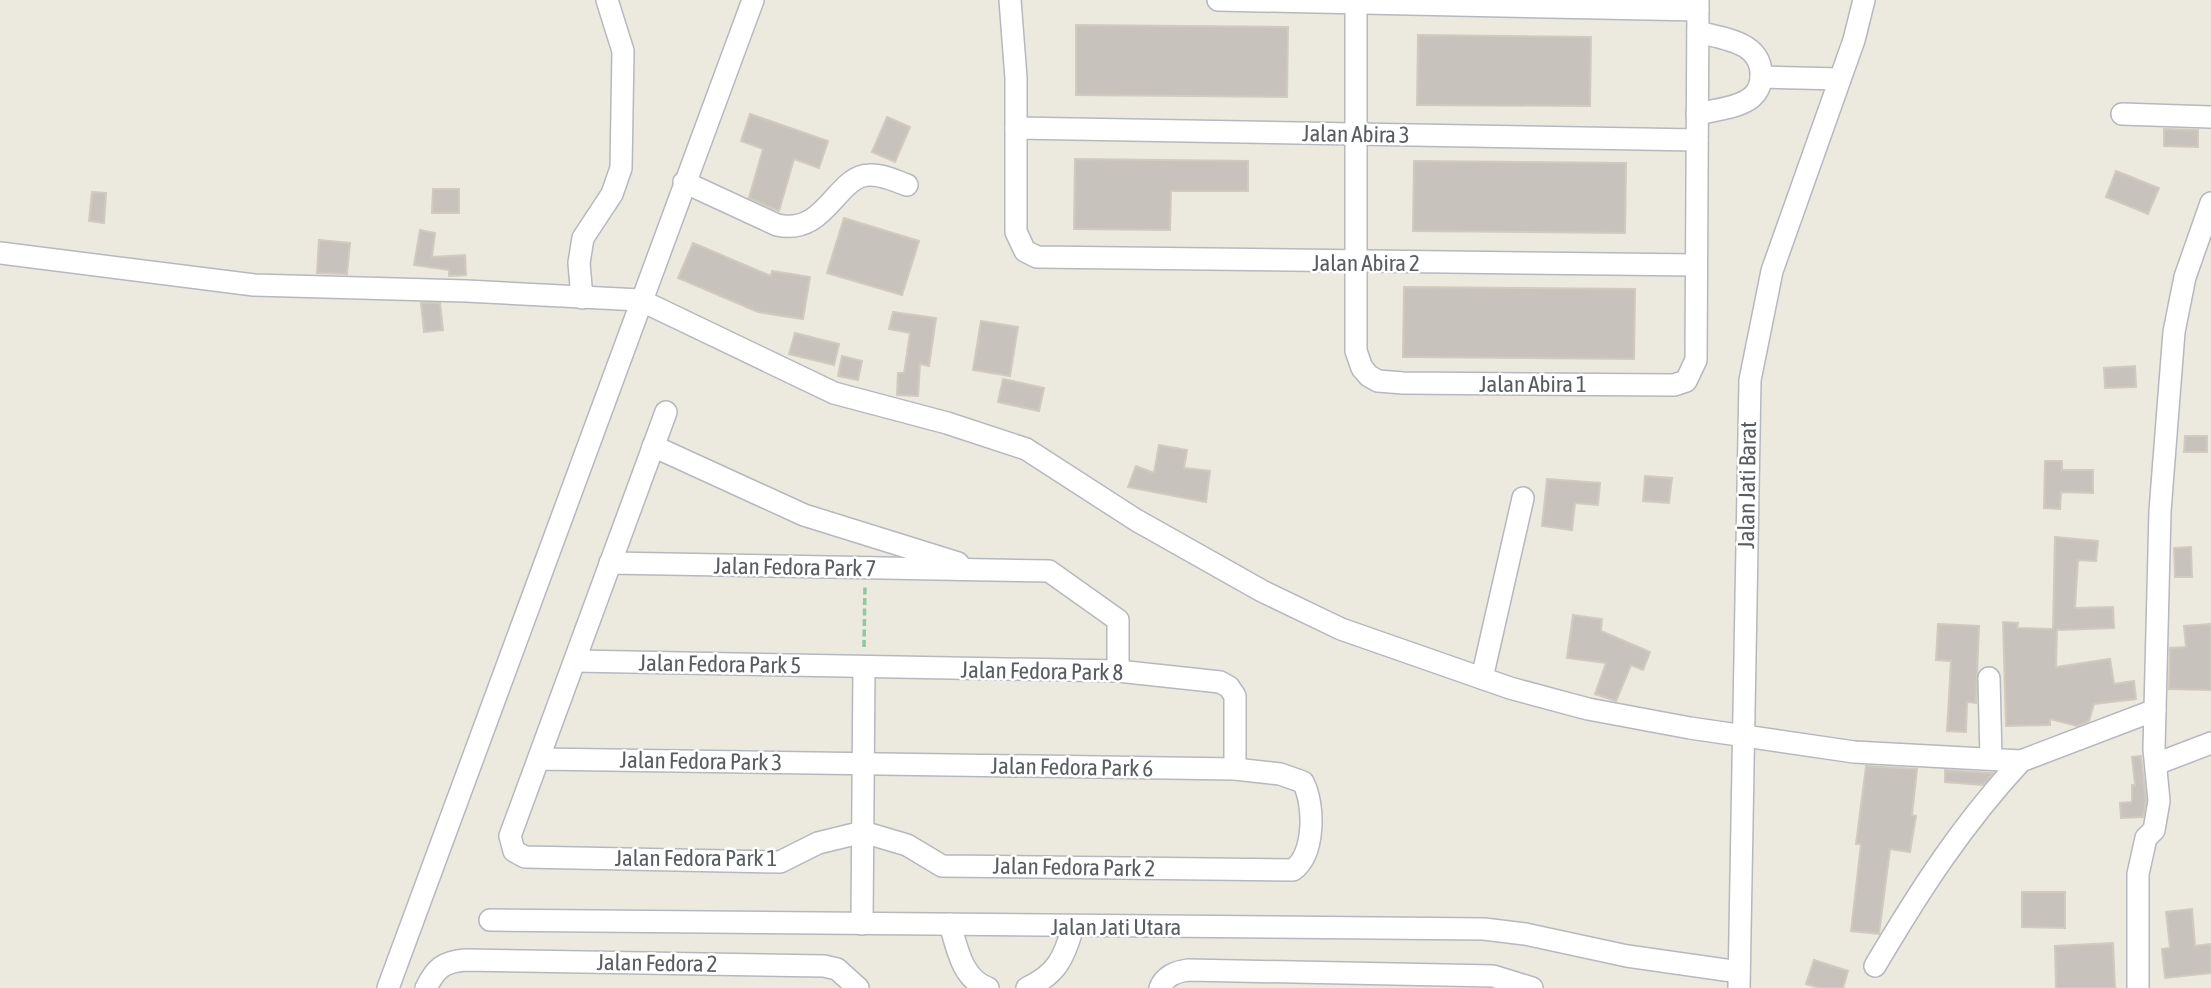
<svg xmlns="http://www.w3.org/2000/svg" width="2211" height="988" viewBox="0 0 2211 988" font-family="'Asap Condensed',sans-serif">
	<style>
		.building { fill: #c7c3bc; stroke: #d1cabe; stroke-width: 2 }
		.lines { fill: none; stroke-linecap: round; stroke-linejoin: round }
		.minor-casing { stroke: #b5b8bd; stroke-width: 24 }
		.path { stroke: #92c79f; stroke-width: 3.5; stroke-dasharray: 7 3.5; stroke-linecap: butt }
		.minor { stroke: #fff; stroke-width: 21 }
		.labels { text-anchor: middle; dominant-baseline: central; stroke-width: 5; stroke-linejoin: round; paint-order: stroke }
		.street-label { font-size: 23px; fill: #585d61; stroke: #fff }
	</style>
	<rect width="100%" height="100%" fill="#ece9df"/>
	<g class="building">
		<polygon points="1076,25 1288,27 1287,97 1076,95"/>
		<polygon points="1418,35 1591,37 1590,106 1417,105"/>
		<polygon points="750,114 828,141 819,168 794,159 779,211 749,198 763,149 741,141"/>
		<polygon points="887,117 910,127 895,162 872,152"/>
		<polygon points="2164,129 2198,130 2198,147 2164,146"/>
		<polygon points="1075,159 1248,161 1248,191 1171,191 1170,230 1074,229"/>
		<polygon points="1414,161 1626,163 1625,233 1413,231"/>
		<polygon points="2116,171 2159,188 2148,214 2106,197"/>
		<polygon points="433,189 459,189 459,213 432,213"/>
		<polygon points="92,192 106,193 104,223 89,221"/>
		<polygon points="844,218 919,241 902,295 827,273"/>
		<polygon points="420,230 435,233 432,257 465,255 466,275 449,276 449,270 414,265"/>
		<polygon points="319,240 350,243 347,274 317,273"/>
		<polygon points="693,243 771,276 772,271 810,277 803,319 758,312 678,278"/>
		<polygon points="1404,287 1635,289 1634,359 1403,357"/>
		<polygon points="421,303 440,303 443,330 424,332"/>
		<polygon points="893,312 936,318 929,366 920,364 918,396 897,395 898,373 904,373 910,333 889,329"/>
		<polygon points="981,321 1018,327 1010,376 973,370"/>
		<polygon points="795,333 839,344 834,365 789,354"/>
		<polygon points="842,356 862,361 858,380 838,376"/>
		<polygon points="2135,366 2136,387 2105,388 2104,368"/>
		<polygon points="1003,379 1044,388 1039,411 998,402"/>
		<polygon points="2185,436 2207,436 2207,452 2184,452"/>
		<polygon points="1159,445 1187,450 1184,468 1210,471 1206,502 1128,487 1136,466 1154,473"/>
		<polygon points="2045,461 2062,461 2062,470 2093,470 2093,493 2061,492 2060,509 2044,508"/>
		<polygon points="1645,476 1672,478 1669,503 1643,501"/>
		<polygon points="1547,479 1600,483 1598,505 1575,503 1572,530 1542,526"/>
		<polygon points="2055,537 2098,541 2096,561 2078,560 2075,608 2113,607 2114,628 2057,630 2056,667 2110,659 2114,684 2134,681 2136,699 2094,704 2089,721 2077,726 2050,719 2050,725 2006,726 2003,622 2018,623 2017,628 2053,629"/>
		<polygon points="2191,547 2192,577 2175,577 2174,548"/>
		<polygon points="1573,615 1602,619 1601,631 1650,652 1643,670 1631,665 1616,701 1595,694 1606,663 1567,658"/>
		<polygon points="1938,624 1979,626 1976,703 1967,702 1966,732 1947,731 1951,661 1936,660"/>
		<polygon points="2211,624 2211,690 2169,689 2170,648 2186,647 2184,626"/>
		<polygon points="2141,756 2146,801 2143,817 2121,818 2120,803 2132,802 2132,785 2135,785 2132,757"/>
		<polygon points="1866,766 1917,769 1912,815 1916,816 1910,852 1890,849 1879,934 1851,931 1861,844 1856,844"/>
		<polygon points="1945,770 1993,773 1983,785 1945,782"/>
		<polygon points="2022,892 2065,892 2065,928 2022,927"/>
		<polygon points="2192,909 2195,946 2211,944 2211,973 2165,978 2162,949 2170,948 2166,912"/>
		<polygon points="2113,943 2115,988 2056,988 2055,946"/>
		<polygon points="1814,960 1848,971 1843,988 1820,988 1806,984"/>
	</g>
	<g class="lines">
		<defs>
			<g id="minor">
				<polyline points="1010,0 1016,78 1016,232 1025,251 1037,257 1696,265"/>
				<polyline points="1218,0 1698,10"/>
				<polyline points="1356,0 1356,351 1362,368 1369,376 1378,381 1403,383 1674,385 1686,381 1696,360 1698,0"/>
				<polyline points="1761,77 1840,79"/>
				<path d="M1697 114C1713 110 1732 109 1746 101 1754 97 1760 89 1761 79 1764 42 1725 39 1698 32"/>
				<polyline points="2122,114 2211,117"/>
				<polyline points="1016,128 1697,140"/>
				<path d="M684 182 777 225C826 236 836 176 869 175 882 174 895 181 907 185"/>
				<polyline points="0,253 254,285 466,291 640,300 834,393 947,423 1026,449 1136,520 1262,591 1341,629 1510,688 1588,709 1690,728 1854,752 2021,761 2155,710"/>
				<polyline points="582,298 579,263 583,238 612,194 621,168 623,51 607,0"/>
				<polyline points="653,446 804,515 958,563"/>
				<polyline points="610,563 1049,571 1118,620 1118,671"/>
				<polyline points="575,661 1118,671 1220,682 1229,687 1235,696 1235,769"/>
				<polyline points="1482,678 1523,498"/>
				<polyline points="1989,678 1991,759"/>
				<path d="M539 759 1235 769 1280 774 1303 782C1315 805 1315 854 1293 870L942 866 907 845 863 832 818 843 780 862 525 857 514 851 510 836 666 412"/>
				<polyline points="2156,764 2211,743"/>
				<polyline points="490,920 1484,929 1525,934 1627,956 1739,972"/>
				<polyline points="862,924 864,667"/>
				<path d="M950 924C957 948 962 979 988 988"/>
				<path d="M1875 966C1920 890 1961 826 2021 761"/>
				<polyline points="388,988 753,0"/>
				<path d="M426 988C436 968 443 962 465 960L824 966 837 969 858 988"/>
				<path d="M1027 988C1057 974 1064 958 1073 927"/>
				<path d="M1160 988C1165 976 1175 972 1188 970L1493 976 1532 988"/>
				<polyline points="1739,988 1750,380 1772,271 1854,40 1864,0"/>
				<polyline points="2138,988 2138,874 2146,838 2154,830 2159,801 2154,749 2160,511 2174,332 2185,277 2211,203"/>
			</g>
		</defs>
		<use href="#minor" class="minor-casing"/>
		<polyline class="path" points="864,647 865,585"/>
		<use href="#minor" class="minor"/>
	</g>
	<g class="labels">
		<g class="street-label">
			<text transform="translate(1356 134) rotate(1)">Jalan Abira 3</text>
			<text x="1366" y="263">Jalan Abira 2</text>
			<text x="1533" y="384">Jalan Abira 1</text>
			<text transform="translate(1747 485) rotate(-89)">Jalan Jati Barat</text>
			<text transform="translate(795 567) rotate(1)">Jalan Fedora Park 7</text>
			<text transform="translate(720 664) rotate(1)">Jalan Fedora Park 5</text>
			<text transform="translate(1042 671) rotate(1)">Jalan Fedora Park 8</text>
			<text transform="translate(701 761) rotate(1)">Jalan Fedora Park 3</text>
			<text transform="translate(1072 767) rotate(1)">Jalan Fedora Park 6</text>
			<text x="696" y="858">Jalan Fedora Park 1</text>
			<text transform="translate(1074 867) rotate(1)">Jalan Fedora Park 2</text>
			<text x="1116" y="927">Jalan Jati Utara</text>
			<text transform="translate(657 963) rotate(1)">Jalan Fedora 2</text>
		</g>
	</g>
</svg>
